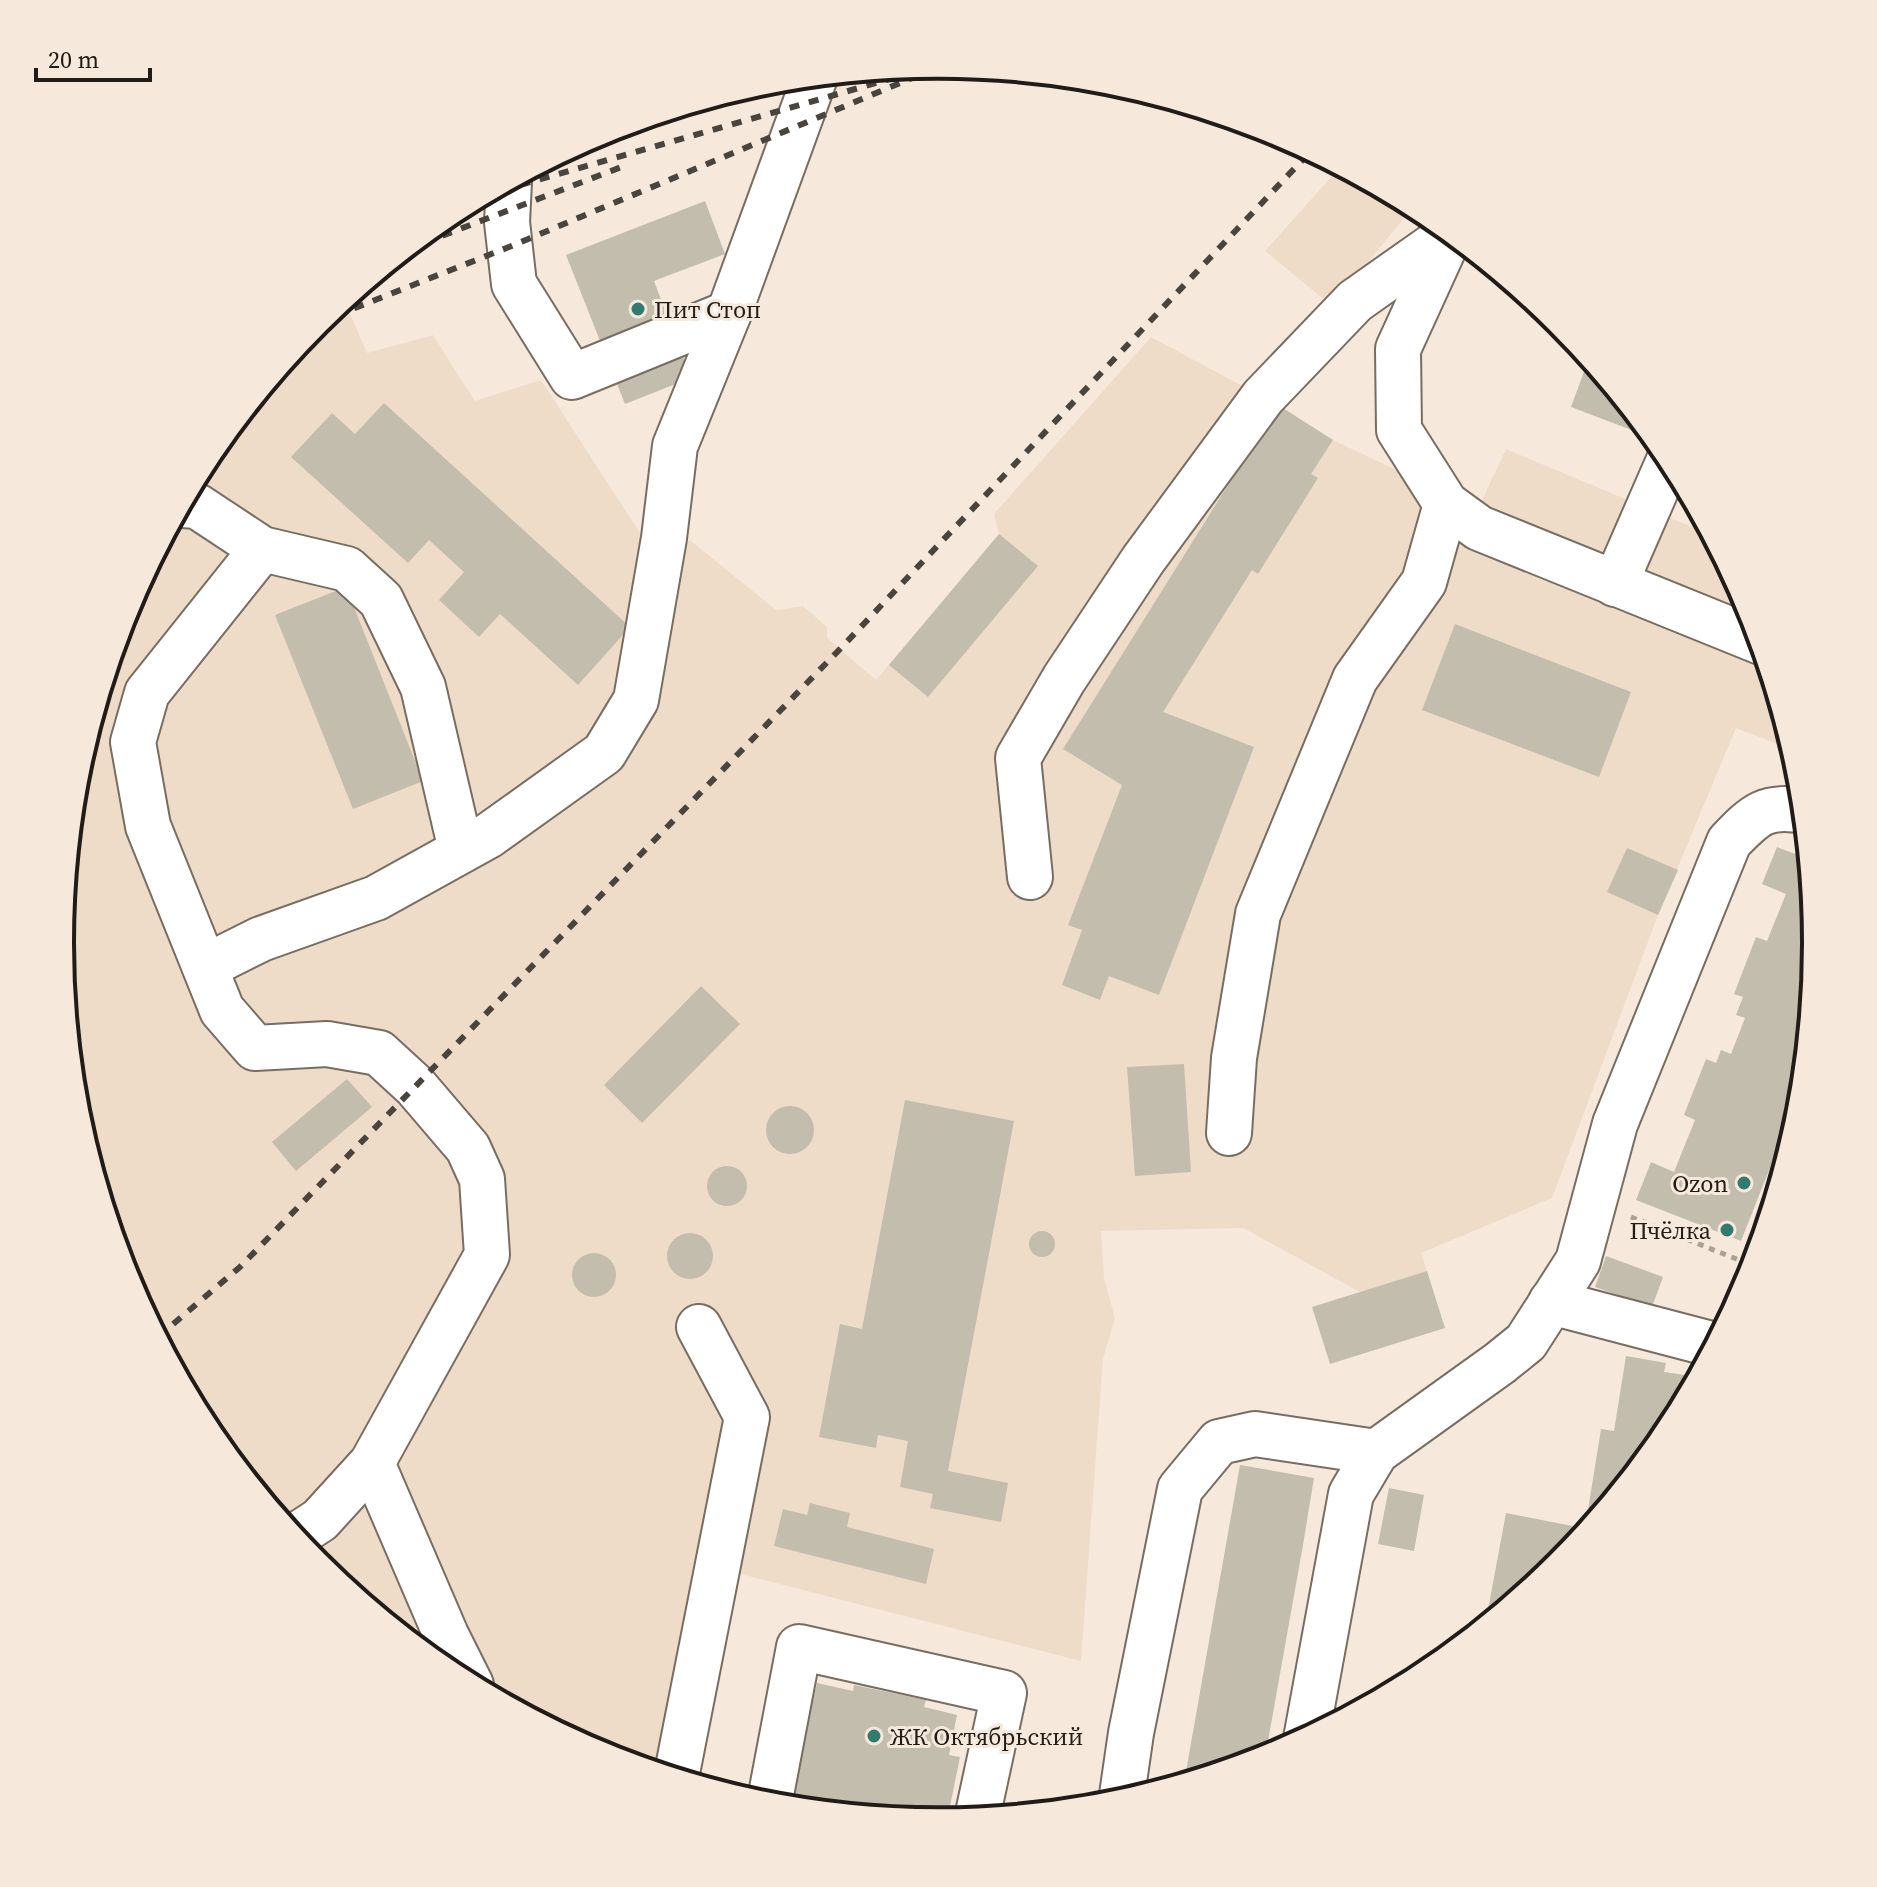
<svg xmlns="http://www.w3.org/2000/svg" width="1877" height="1887" viewBox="0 0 1877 1887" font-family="'Source Serif 4',serif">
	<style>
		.built { fill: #eedcc9 }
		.building { fill: #c3bdae }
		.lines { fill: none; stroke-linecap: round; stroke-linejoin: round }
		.minor-casing { stroke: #786d61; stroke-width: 48 }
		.path { stroke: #aaa096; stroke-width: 5; stroke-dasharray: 6 6; stroke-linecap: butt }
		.minor { stroke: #fff; stroke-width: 44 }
		.rail { stroke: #4a443e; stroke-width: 6; stroke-dasharray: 10 10; stroke-linecap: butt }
		.poi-dot { fill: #337a70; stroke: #f6e9dc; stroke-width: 3 }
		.labels { text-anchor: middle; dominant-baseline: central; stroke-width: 6; stroke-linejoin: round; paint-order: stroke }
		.poi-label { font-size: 24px; fill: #211c18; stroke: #f6e9dc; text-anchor: start }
		.rim { fill: none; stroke: #211c18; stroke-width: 4 }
	</style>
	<rect width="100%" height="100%" fill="#f6e9dc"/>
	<g class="built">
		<polygon points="1340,167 1414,206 1332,306 1265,251"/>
		<polygon points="344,300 367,353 433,335 475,401 541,380 642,536 691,541 776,610 803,606 827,627 827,638 876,680 999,534 994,514 1151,337 1278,405 1333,440 1478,509 1506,449 1711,535 1750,608 1793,750 1736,728 1658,915 1552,1198 1421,1253 1427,1271 1360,1292 1243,1228 1101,1231 1104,1278 1115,1318 1103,1359 1081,1661 697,1563 658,1772 602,1755 450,1674 317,1564 208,1431 127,1279 77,1114 60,943 77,772 127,607 208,455 318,322"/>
	</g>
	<g class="building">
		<polygon points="705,201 725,254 654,281 691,378 625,404 566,255"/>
		<polygon points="1589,358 1645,426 1642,434 1571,407"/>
		<polygon points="384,403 630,627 578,685 500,614 479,637 439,600 464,572 429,540 408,563 291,457 332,413 355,434"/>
		<polygon points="1278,405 1333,440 1311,474 1318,478 1258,574 1252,570 1163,712 1254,747 1159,995 1109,976 1100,1000 1062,985 1082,930 1068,925 1122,785 1063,749"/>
		<polygon points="999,534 1038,566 928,697 889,665"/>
		<polygon points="346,587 423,781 353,809 275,615"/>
		<polygon points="1455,624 1631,692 1599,777 1422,710"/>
		<polygon points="1777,847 1809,859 1817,944 1803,1084 1741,1241 1636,1200 1651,1162 1674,1172 1695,1120 1684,1115 1706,1059 1716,1063 1721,1050 1731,1054 1745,1018 1736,1015 1743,997 1734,994 1756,937 1767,941 1786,894 1762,884"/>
		<polygon points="1627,848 1678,870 1658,915 1607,892"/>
		<polygon points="701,986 740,1024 642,1123 604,1085"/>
		<polygon points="1184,1064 1191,1172 1135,1176 1127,1067"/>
		<polygon points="347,1079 372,1107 296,1171 272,1142"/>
		<polygon points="905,1100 1014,1121 948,1471 1008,1483 1001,1522 930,1508 933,1494 900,1487 908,1441 878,1435 876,1448 819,1437 840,1324 862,1329"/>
		<circle cx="790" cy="1130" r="24"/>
		<circle cx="727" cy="1186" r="20"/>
		<circle cx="1042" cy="1244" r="13"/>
		<circle cx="690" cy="1256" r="23"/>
		<circle cx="594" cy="1275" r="22"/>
		<polygon points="1606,1256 1663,1277 1652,1307 1595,1287"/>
		<polygon points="1427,1271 1445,1328 1330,1364 1312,1307"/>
		<polygon points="1626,1356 1666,1363 1664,1372 1698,1377 1669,1432 1584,1535 1601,1429 1614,1431"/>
		<polygon points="1240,1465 1314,1478 1303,1545 1265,1758 1184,1783"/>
		<polygon points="1389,1488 1424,1495 1414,1551 1378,1544"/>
		<polygon points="810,1503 850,1513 847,1527 934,1549 926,1584 774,1546 783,1509 807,1515"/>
		<polygon points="1506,1513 1583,1528 1582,1538 1559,1565 1485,1626"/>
		<polygon points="817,1683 853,1691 854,1685 926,1700 924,1707 957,1715 949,1755 960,1757 947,1821 793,1808 795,1798 783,1795 800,1714 809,1717"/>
	</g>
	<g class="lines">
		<defs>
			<g id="minor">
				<polyline points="509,182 507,222 514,284 572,377 729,313"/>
				<polyline points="1450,235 1398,349 1399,430 1446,504 1479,528 1761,642"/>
				<polyline points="182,505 197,506 262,549 347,569 381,600 423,687 461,850"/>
				<polyline points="262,549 147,693 133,742 148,826 222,1010 255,1048 327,1044 379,1053 415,1086 468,1148 482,1179 487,1255 372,1463 320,1520 294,1537"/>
				<polyline points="1615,584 1670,458"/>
				<polyline points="1030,877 1018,758 1064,679 1143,560 1263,397 1355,301 1450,234"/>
				<polyline points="205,967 261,939 376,898 488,836 604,753 636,700 664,538 675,446 729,313 815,77"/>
				<polyline points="1229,1133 1234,1058 1258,914 1355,679 1424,582 1446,504"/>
				<polyline points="1551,1302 1715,1345"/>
				<polyline points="372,1463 446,1635 471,1685"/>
				<path d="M1306 1739 1351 1494 1376 1452 1500 1363 1526 1342 1578 1261 1615 1124 1729 842C1755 815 1765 804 1804 811"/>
				<polyline points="676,1778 747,1417 699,1327"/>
				<polyline points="1121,1802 1131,1733 1180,1489 1219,1442 1255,1434 1376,1452"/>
				<polyline points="769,1805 799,1647 1004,1693 977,1818"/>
			</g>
		</defs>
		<use href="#minor" class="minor-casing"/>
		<polyline class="path" points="1631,1217 1754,1266"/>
		<use href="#minor" class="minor"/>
		<g class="rail">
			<polyline points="482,196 890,79"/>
			<polyline points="405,250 624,166"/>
			<polyline points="317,323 509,247 943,65"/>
			<polyline points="158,1337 240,1267 840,649 1311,151"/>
		</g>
	</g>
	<g class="poi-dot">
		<circle cx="638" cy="309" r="8"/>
		<circle cx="1744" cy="1183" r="8"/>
		<circle cx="1727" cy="1230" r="8"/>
		<circle cx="874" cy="1736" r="8"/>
	</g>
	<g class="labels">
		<g class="poi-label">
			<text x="654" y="309">Пит Стоп</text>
			<text x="1728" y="1183" text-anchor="end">Ozon</text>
			<text x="1711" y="1230" text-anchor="end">Пчёлка</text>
			<text x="890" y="1736">ЖК Октябрьский</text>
		</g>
	</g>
	<path d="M0 0H1877V1887H0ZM74 943a864 864 0 1 1 1728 0a864 864 0 1 1-1728 0Z" fill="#f6e9dc" fill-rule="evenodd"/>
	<path class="rim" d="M74 943a864 864 0 1 1 1728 0a864 864 0 1 1-1728 0Z"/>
	<path d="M36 68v12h114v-12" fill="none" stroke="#211c18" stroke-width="4"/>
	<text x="48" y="68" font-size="24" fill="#211c18" stroke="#f6e9dc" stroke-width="6" paint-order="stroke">20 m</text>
</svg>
